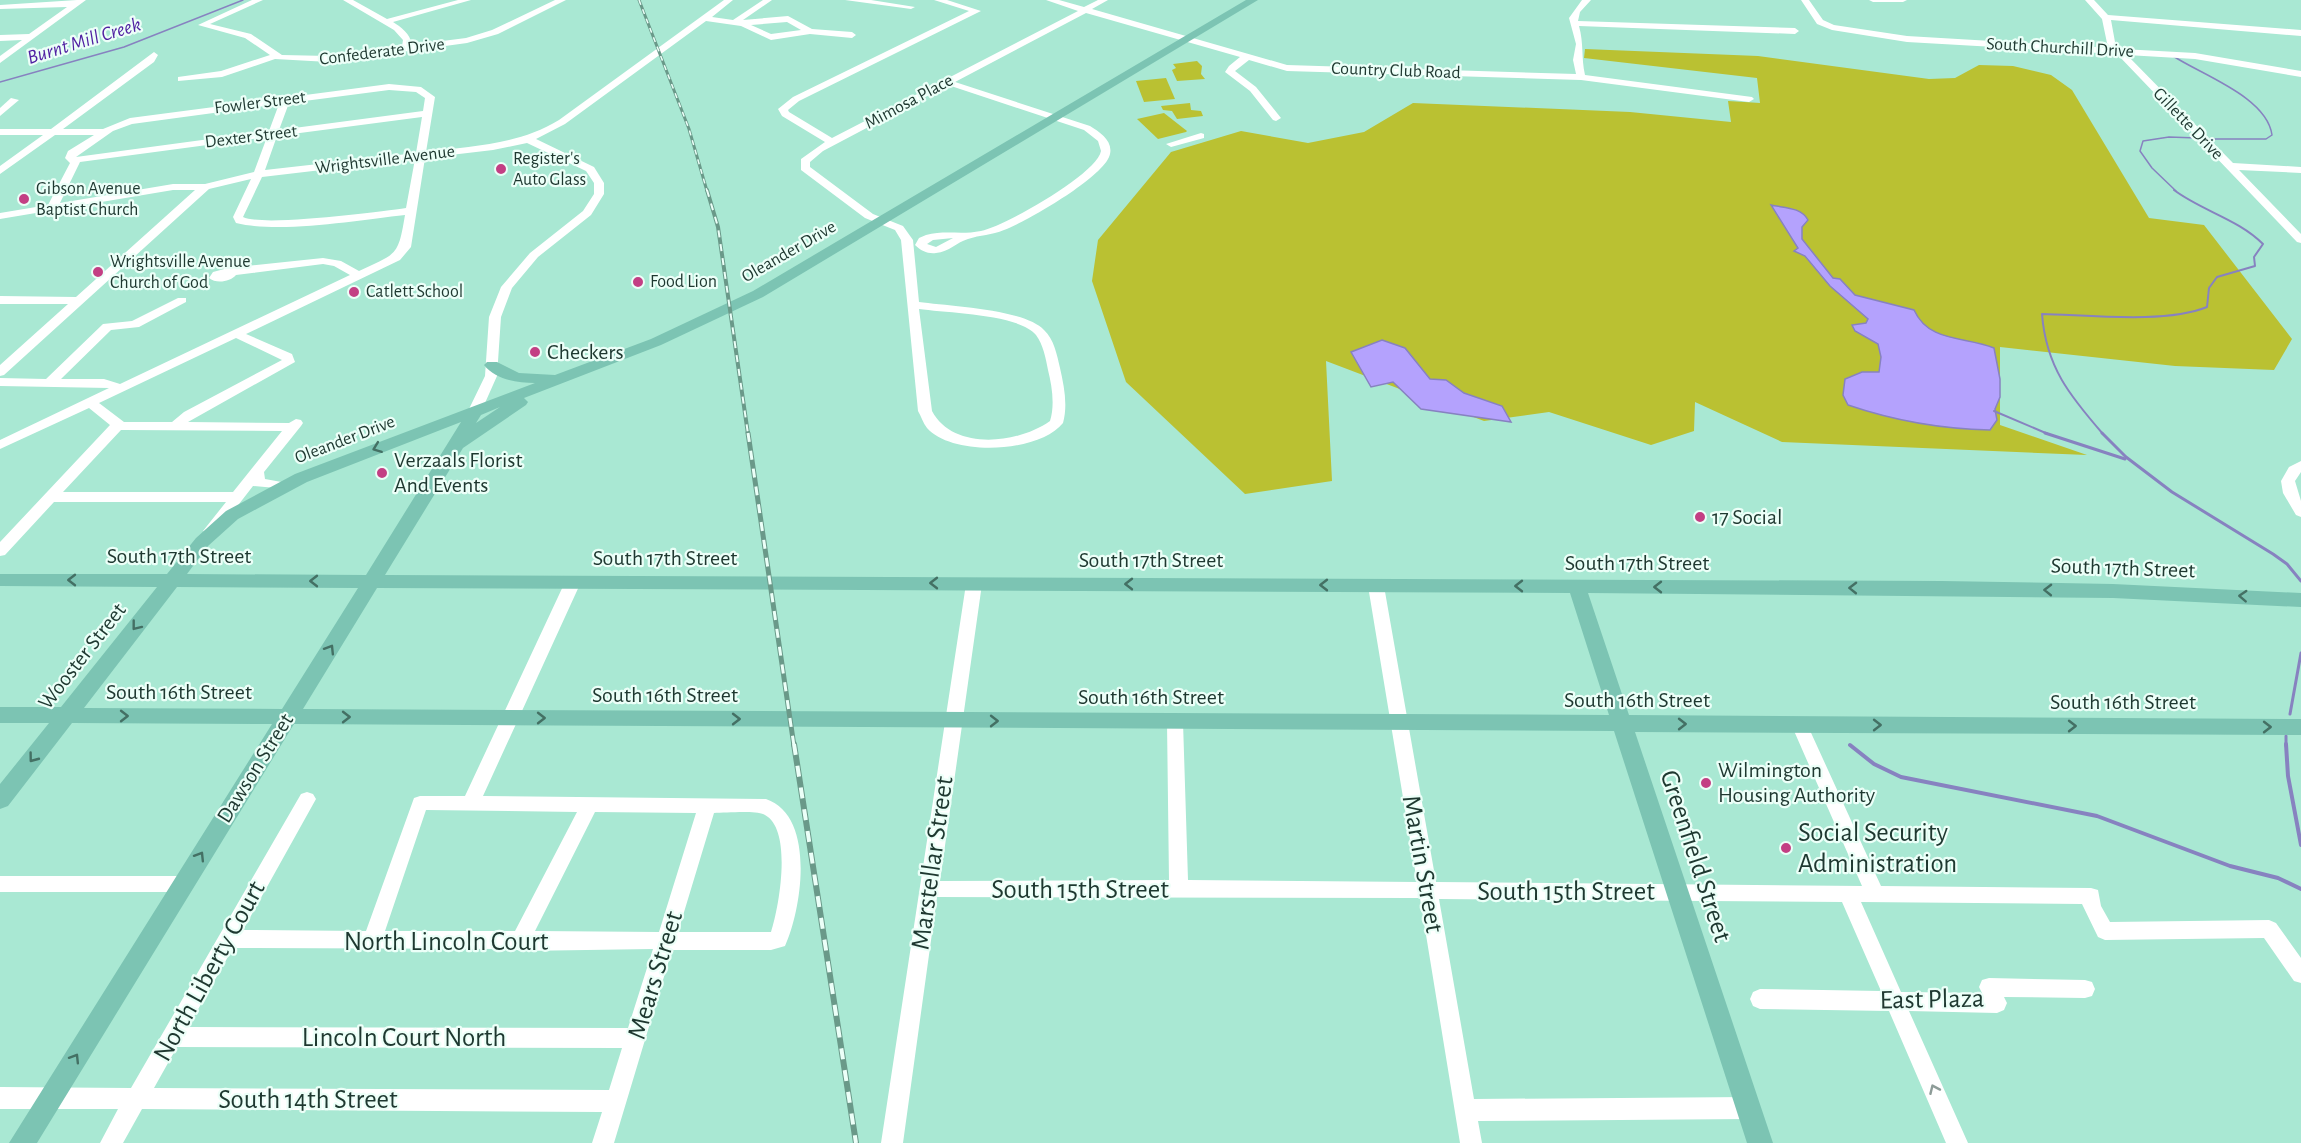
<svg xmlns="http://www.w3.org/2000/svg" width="2301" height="1143" viewBox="0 0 2301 1143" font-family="'Alegreya Sans',sans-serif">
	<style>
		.green { fill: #bac132 }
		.water { fill: #b4a2fd; stroke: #8782c0; stroke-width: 1.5 }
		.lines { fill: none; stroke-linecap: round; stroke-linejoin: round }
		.stream-far3 { stroke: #8782c0; stroke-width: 1.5 }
		.stream-far2 { stroke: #8782c0; stroke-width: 2 }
		.stream-far1 { stroke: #8782c0; stroke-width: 3 }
		.stream { stroke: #8782c0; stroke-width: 4 }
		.minor { fill: #fff; fill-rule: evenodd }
		.major { fill: #7cc4b3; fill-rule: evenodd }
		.rail-far3-casing { stroke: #6a9989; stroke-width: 3 }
		.rail-far2-casing { stroke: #6a9989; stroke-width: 4 }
		.rail-far1-casing { stroke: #6a9989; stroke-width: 5 }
		.rail-casing { stroke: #6a9989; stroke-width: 6 }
		.rail-far3 { stroke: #ecfff8; stroke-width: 1.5; stroke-dasharray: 5; stroke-linecap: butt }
		.rail-far2 { stroke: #ecfff8; stroke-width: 2; stroke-dasharray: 7; stroke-linecap: butt }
		.rail-far1 { stroke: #ecfff8; stroke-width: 3; stroke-dasharray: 9; stroke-linecap: butt }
		.rail { stroke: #ecfff8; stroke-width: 4; stroke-dasharray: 11; stroke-linecap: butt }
		.oneway { stroke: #447064 }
		.oneway2 { stroke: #8e9c98 }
		.poi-dot { fill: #c33f84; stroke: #ecfff8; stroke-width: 2 }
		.labels { text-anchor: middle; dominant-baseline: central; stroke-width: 4.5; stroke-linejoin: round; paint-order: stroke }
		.far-street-label { font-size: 18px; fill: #1e3830; stroke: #ecfff8 }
		.far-poi-label { font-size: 18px; fill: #1e3830; stroke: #ecfff8; text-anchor: start }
		.far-water-label { font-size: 20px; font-style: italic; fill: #5020a2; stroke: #ecfff8 }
		.poi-label { font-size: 22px; fill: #1e3830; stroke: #ecfff8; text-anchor: start }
		.street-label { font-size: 22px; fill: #1e3830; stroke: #ecfff8 }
		.near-poi-label { font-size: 27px; fill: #1e3830; stroke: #ecfff8; text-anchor: start }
		.near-street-label { font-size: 27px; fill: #1e3830; stroke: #ecfff8 }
	</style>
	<rect width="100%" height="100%" fill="#a9e8d3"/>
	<g class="green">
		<polygon points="1585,49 1758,56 1929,79 1955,78 1979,65 2013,66 2051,75 2072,90 2149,218 2204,225 2292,339 2274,370 2175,366 2000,347 2000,425 2087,455 1782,442 1695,402 1694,431 1651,445 1549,412 1484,421 1326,361 1332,481 1245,494 1126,382 1092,281 1098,240 1171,152 1241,131 1308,143 1364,132 1413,103 1630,112 1731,122 1728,101 1760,103 1757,78 1584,58"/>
		<polygon points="1197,61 1202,66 1201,74 1205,79 1177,81 1172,70 1176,68 1173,64"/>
		<polygon points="1166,78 1175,99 1144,102 1136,81"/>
		<polygon points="1190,103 1191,110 1201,111 1203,116 1177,119 1172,111 1163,110 1161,106"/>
		<polygon points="1164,113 1187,131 1186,132 1158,139 1137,119"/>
	</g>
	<g class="water">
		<path d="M1771 205C1784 208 1801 207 1808 220L1802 227V239L1833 278 1840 279 1855 295 1914 310C1929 343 1965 336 1994 348L2000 379V397L1995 409 1997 420 1990 430C1943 429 1892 420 1848 405L1843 395 1845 379 1862 372H1879L1881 357 1878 344 1855 331 1852 325 1866 323 1868 319 1830 286 1805 256 1794 251 1798 248Z"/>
		<polygon points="1382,340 1405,348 1430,379 1446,380 1464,393 1502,406 1511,422 1421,409 1393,382 1371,387 1351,352"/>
	</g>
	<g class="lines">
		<g class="stream-far3">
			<path d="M2173 56C2202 75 2267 97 2272 135L2266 139H2208"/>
			<polyline points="0,82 124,47 243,0"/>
			<polyline points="2176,191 2152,168 2140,151 2143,141 2169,137 2197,138"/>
		</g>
		<g class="stream-far2">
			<polyline points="1994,411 2048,434"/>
			<path d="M2103 434C2070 396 2046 367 2042 314 2088 315 2165 324 2207 307L2209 288 2217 277 2255 266 2254 257 2263 244C2238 219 2202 211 2174 190"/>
		</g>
		<g class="stream-far1">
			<polyline points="2045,433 2125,459"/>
			<polyline points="2102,433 2126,457 2172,492 2273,554 2287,564 2301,581"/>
			<polyline points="2290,714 2301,653"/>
			<polyline points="2286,736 2286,746"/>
		</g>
		<g class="stream">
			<polyline points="2286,744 2288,776 2301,845"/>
			<polyline points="1850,745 1874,764 1901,777 2097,816 2230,866 2278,878 2301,889"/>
		</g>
		<g class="minor">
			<polygon points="77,0 86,0 0,63 0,56 22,40 0,41 0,35 29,34 67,7 0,9 0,5"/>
			<path d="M252 0H263L210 24 251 34 282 55 329 56 402 46 403 40 394 30 343 0H353L387 19 458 0H471L393 22C401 27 412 35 411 45L466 38 492 30 555 0H566L498 34 467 43 329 62 275 59 222 77 178 81V77L221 71 270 55 245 38 198 25Z"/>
			<path d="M724 0H733L712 17 733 20 763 0H772L743 20 788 16 812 29 852 32 856 35 852 38 810 34 771 40 741 26 706 21 565 124 536 139 594 167 604 183V194L591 215 538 257 512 288 501 317 497 376 481 412H471L469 409 485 376 489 317 501 287 530 253 583 211 594 194V183L586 171 527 143 493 150 425 158 411 247 400 260 246 334 292 354 295 362 188 422 289 423 296 419 301 420 303 423 301 426 264 472 265 479 287 483 289 486 287 489 253 486 215 535 210 536 203 531 226 502H54L5 555 0 556V542L110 425 89 408 0 449V440L109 388 0 386V378L46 379 103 324 132 321 178 298H186V302L139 327 111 330 61 379H104L120 384 350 275 334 266 323 264 236 275C230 282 216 284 209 278L213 272 228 268 323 258 341 261 359 271C397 253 398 257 405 215 358 220 281 234 236 223L233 217 251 179 209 189 4 375 0 376V365L68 304H0V296L76 297 195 190H173L0 219V213L48 205 70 163 65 158 68 151 94 135H55L0 174V166L43 135H0V129H51L154 52 158 55 154 62 63 129H103L130 118 389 84 421 87 435 97 426 152C472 146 518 145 559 120ZM787 22 801 30 771 34 751 25ZM389 90 416 92 425 98 423 111 279 130 289 103ZM279 104 269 131 76 157 113 131 132 124ZM422 117 416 153 265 170 277 136ZM267 137 254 172 205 184H173L60 203 80 162ZM415 159 406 208C378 212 262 227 243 217L262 177ZM236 338 282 360 184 412 172 422H124L99 403ZM121 430H124L282 431 233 492H63Z"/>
			<polygon points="845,0 871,0 915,7 911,9"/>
			<path d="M934 0H947L981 11 799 101 788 110 789 112 832 138 1078 11 1046 0H1059L1084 7 1098 0H1108L1092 9 1287 65 1576 74 1573 60 1576 44 1569 18 1582 0H1591L1580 12 1578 21 1795 28 1799 31 1795 34 1579 26C1584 44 1581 57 1585 75L1752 97 1754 99 1749 102 1581 80 1287 71 1249 60 1235 71 1256 87 1281 118 1276 121 1273 120 1250 91 1225 72 1229 66 1240 57 1086 13 955 82 1090 126C1100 132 1113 141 1110 154 1106 176 1026 222 1004 230 992 235 980 235 968 239 957 242 949 252 936 253 928 254 921 251 915 245L919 238 926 235C944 230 962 235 981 231 1005 226 1097 174 1101 151L1098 141 1084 130 948 85 823 151 810 162V167L873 214 903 226 913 240 919 302C948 306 1025 309 1044 330 1054 339 1057 355 1060 368 1064 386 1068 405 1063 423 1039 453 953 457 927 428 923 423 921 416 918 411L901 240 895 230 865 218 801 170V159L825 142 782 116 778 109 793 97 969 11ZM953 238 936 247 927 244 933 240ZM919 309C947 313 1019 314 1036 335 1043 344 1046 359 1048 370 1052 386 1055 405 1050 421 1018 444 953 451 932 411Z"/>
			<polygon points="1801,0 1809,0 1823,20 1834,25 1907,36 2111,48 2107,43 2102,19 2085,0 2094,0 2108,15 2301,30 2301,36 2111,20 2115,42 2122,49 2195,53 2301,71 2301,77 2195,59 2127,55 2233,163 2301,167 2301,173 2239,170 2301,234 2301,243 2297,242 2117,54 1907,42 1832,30 1817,24"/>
			<polygon points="1869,0 1907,0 1903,2 1873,2"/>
			<polygon points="11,98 19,100 0,116 0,108"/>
			<polygon points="1201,133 1204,134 1204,138 1171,147 1166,144"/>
			<polygon points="2301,461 2301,472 2295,481 2301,501 2301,517 2296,515 2283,493 2281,481 2289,467"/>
			<path d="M573 577 581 582 483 796 766 799C816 816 802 909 785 946L771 950H672L614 1143H592L602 1112 142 1109 123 1143H100L118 1109H0V1087L131 1088 301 794 307 792 313 794 316 799 243 930 366 931 414 798 420 796H465L565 582ZM426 810 577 812 515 931H385ZM595 812 696 813 659 932 535 931ZM714 813C726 813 756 810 765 815 793 830 779 908 771 932H678ZM233 948 515 949 520 951 653 949 628 1028 188 1027ZM177 1047 622 1048 609 1090 154 1088Z"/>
			<polygon points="974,579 982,584 940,881 1169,880 1167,722 1169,717 1175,715 1181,717 1183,722 1188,880 1417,882 1368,586 1376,581 1384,586 1436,882 1862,886 1791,724 1793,719 1799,717 1805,719 1807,724 1881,886 2091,888 2098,890 2101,906 2110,922 2269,920 2276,923 2301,958 2301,983 2294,981 2264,938 2105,940 2098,937 2082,904 1861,902 1901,992 1982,993 1979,987 1982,980 1989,978 2085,980 2092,982 2095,989 2092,996 2085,998 2004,997 2007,1003 2004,1010 1997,1013 1909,1011 1968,1143 1946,1143 1889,1011 1760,1009 1753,1006 1750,999 1753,992 1760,989 1881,991 1842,902 1439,899 1474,1099 1749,1097 1757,1100 1760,1108 1757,1116 1749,1119 1478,1121 1482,1143 1460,1143 1420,898 937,897 903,1143 881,1143 966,584"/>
			<polygon points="0,876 182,876 189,878 191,884 189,890 182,892 0,892"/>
		</g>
		<path class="major" d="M1246 0H1258L763 297 661 345 524 398 528 402 526 405 463 448 385 575 1942 581 2113 584 2301 593V607L2113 598 1588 593 1629 715 2301 719V735L1635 732 1773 1143H1747L1614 731 294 724 37 1143H9L272 724 72 723 8 806 0 809V784L49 723H0V707H61L157 587 0 586V574H167L196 538 226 511 295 474 535 383C517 383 496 380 484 365L487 362H497L519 373 555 375 651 339 753 291ZM500 407 476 423 481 415ZM461 422 366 575 187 574 208 546 238 519 307 482ZM177 587 358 588 282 709 84 708ZM377 588 1570 593 1609 715 303 709Z"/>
		<defs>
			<polyline id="rail-far3" points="639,0 689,129 707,191"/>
			<polyline id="rail-far2" points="707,190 718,227 748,434"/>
			<polyline id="rail-far1" points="748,433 794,746"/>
			<polyline id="rail" points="794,744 856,1143"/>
		</defs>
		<use href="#rail-far3" class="rail-far3-casing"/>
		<use href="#rail-far2" class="rail-far2-casing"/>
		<use href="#rail-far1" class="rail-far1-casing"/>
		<use href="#rail" class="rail-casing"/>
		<use href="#rail-far3" class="rail-far3"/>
		<use href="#rail-far2" class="rail-far2"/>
		<use href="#rail-far1" class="rail-far1"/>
		<use href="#rail" class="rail"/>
	</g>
	<defs><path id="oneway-chevron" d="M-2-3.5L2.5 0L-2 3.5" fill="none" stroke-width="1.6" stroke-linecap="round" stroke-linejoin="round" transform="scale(1.5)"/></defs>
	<g class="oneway">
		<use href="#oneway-chevron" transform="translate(377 448) rotate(159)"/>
		<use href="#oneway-chevron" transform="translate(72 580) rotate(-180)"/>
		<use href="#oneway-chevron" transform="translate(314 581) rotate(-180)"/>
		<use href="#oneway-chevron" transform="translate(934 583) rotate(-180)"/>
		<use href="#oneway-chevron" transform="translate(1129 584) rotate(-180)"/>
		<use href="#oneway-chevron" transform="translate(1324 585) rotate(-180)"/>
		<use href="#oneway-chevron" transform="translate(1519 586) rotate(-180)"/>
		<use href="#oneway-chevron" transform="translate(1658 587) rotate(-180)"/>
		<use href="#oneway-chevron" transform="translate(1853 588) rotate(-179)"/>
		<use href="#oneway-chevron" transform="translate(2048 590) rotate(-179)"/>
		<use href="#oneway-chevron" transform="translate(2243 596) rotate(-177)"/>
		<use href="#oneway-chevron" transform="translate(136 626) rotate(128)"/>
		<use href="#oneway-chevron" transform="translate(330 649) rotate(-58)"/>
		<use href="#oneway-chevron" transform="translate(124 716)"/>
		<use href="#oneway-chevron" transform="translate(346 717)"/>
		<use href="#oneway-chevron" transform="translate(541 718)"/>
		<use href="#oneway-chevron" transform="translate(736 719)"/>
		<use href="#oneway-chevron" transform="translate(994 721)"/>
		<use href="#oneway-chevron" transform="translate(1682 724)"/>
		<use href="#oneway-chevron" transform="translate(1877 725)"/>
		<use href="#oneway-chevron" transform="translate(2072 726)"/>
		<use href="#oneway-chevron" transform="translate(2267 727)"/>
		<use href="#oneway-chevron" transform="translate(33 758) rotate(127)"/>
		<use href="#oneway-chevron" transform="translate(200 856) rotate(-58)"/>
		<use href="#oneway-chevron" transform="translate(75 1058) rotate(-58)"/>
	</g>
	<use class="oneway2" href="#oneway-chevron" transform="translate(1934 1089) rotate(-114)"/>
	<g class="poi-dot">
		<circle cx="501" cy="169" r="6"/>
		<circle cx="24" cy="199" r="6"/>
		<circle cx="98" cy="272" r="6"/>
		<circle cx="638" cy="282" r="6"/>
		<circle cx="354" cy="292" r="6"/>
		<circle cx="535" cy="352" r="6"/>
		<circle cx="382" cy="473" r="6"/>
		<circle cx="1700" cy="517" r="6"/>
		<circle cx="1706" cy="783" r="6"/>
		<circle cx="1786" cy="848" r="6"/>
	</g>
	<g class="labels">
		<g class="far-street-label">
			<text transform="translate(2060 48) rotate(3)">South Churchill Drive</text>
			<text transform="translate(382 52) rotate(-7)">Confederate Drive</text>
			<text transform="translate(1396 71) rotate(2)">Country Club Road</text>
			<text transform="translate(909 102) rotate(-28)">Mimosa Place</text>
			<text transform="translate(260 103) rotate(-7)">Fowler Street</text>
			<text transform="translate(2188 124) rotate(46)">Gillette Drive</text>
			<text transform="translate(251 137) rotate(-7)">Dexter Street</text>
			<text transform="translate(385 160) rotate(-7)">Wrightsville Avenue</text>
			<text transform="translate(789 252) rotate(-30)">Oleander Drive</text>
			<text transform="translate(345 440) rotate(-21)">Oleander Drive</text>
		</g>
		<g class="far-poi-label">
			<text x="513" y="159">Register's<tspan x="513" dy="21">Auto Glass</tspan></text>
			<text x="36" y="189">Gibson Avenue<tspan x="36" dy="21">Baptist Church</tspan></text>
			<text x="110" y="262">Wrightsville Avenue<tspan x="110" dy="21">Church of God</tspan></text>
			<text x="650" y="282">Food Lion</text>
			<text x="366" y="292">Catlett School</text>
		</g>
		<g class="far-water-label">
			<text transform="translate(84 41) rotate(-17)">Burnt Mill Creek</text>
		</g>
		<g class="poi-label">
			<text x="547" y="352">Checkers</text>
			<text x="394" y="460">Verzaals Florist<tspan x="394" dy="25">And Events</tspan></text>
			<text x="1712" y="517">17 Social</text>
			<text x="1718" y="770">Wilmington<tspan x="1718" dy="25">Housing Authority</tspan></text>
		</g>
		<g class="street-label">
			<text x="179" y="556">South 17th Street</text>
			<text x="665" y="558">South 17th Street</text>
			<text x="1151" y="560">South 17th Street</text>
			<text x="1637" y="563">South 17th Street</text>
			<text transform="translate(2123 568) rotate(2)">South 17th Street</text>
			<text transform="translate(82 656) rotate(-52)">Wooster Street</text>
			<text x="179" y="692">South 16th Street</text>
			<text x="665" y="695">South 16th Street</text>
			<text x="1151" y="697">South 16th Street</text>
			<text x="1637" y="700">South 16th Street</text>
			<text x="2123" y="702">South 16th Street</text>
			<text transform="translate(255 768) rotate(-58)">Dawson Street</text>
		</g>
		<g class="near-poi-label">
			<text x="1798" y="832">Social Security<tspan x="1798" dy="31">Administration</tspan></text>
		</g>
		<g class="near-street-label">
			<text transform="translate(1696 856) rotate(72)">Greenfield Street</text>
			<text transform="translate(932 863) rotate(-82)">Marstellar Street</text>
			<text transform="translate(1423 864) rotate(80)">Martin Street</text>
			<text x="1080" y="889">South 15th Street</text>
			<text x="1566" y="891">South 15th Street</text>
			<text x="446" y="941">North Lincoln Court</text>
			<text transform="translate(209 971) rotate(-61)">North Liberty Court</text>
			<text transform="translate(655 975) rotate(-73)">Mears Street</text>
			<text transform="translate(1932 999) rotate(-1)">East Plaza</text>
			<text x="404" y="1037">Lincoln Court North</text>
			<text x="308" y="1099">South 14th Street</text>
		</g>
	</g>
</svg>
